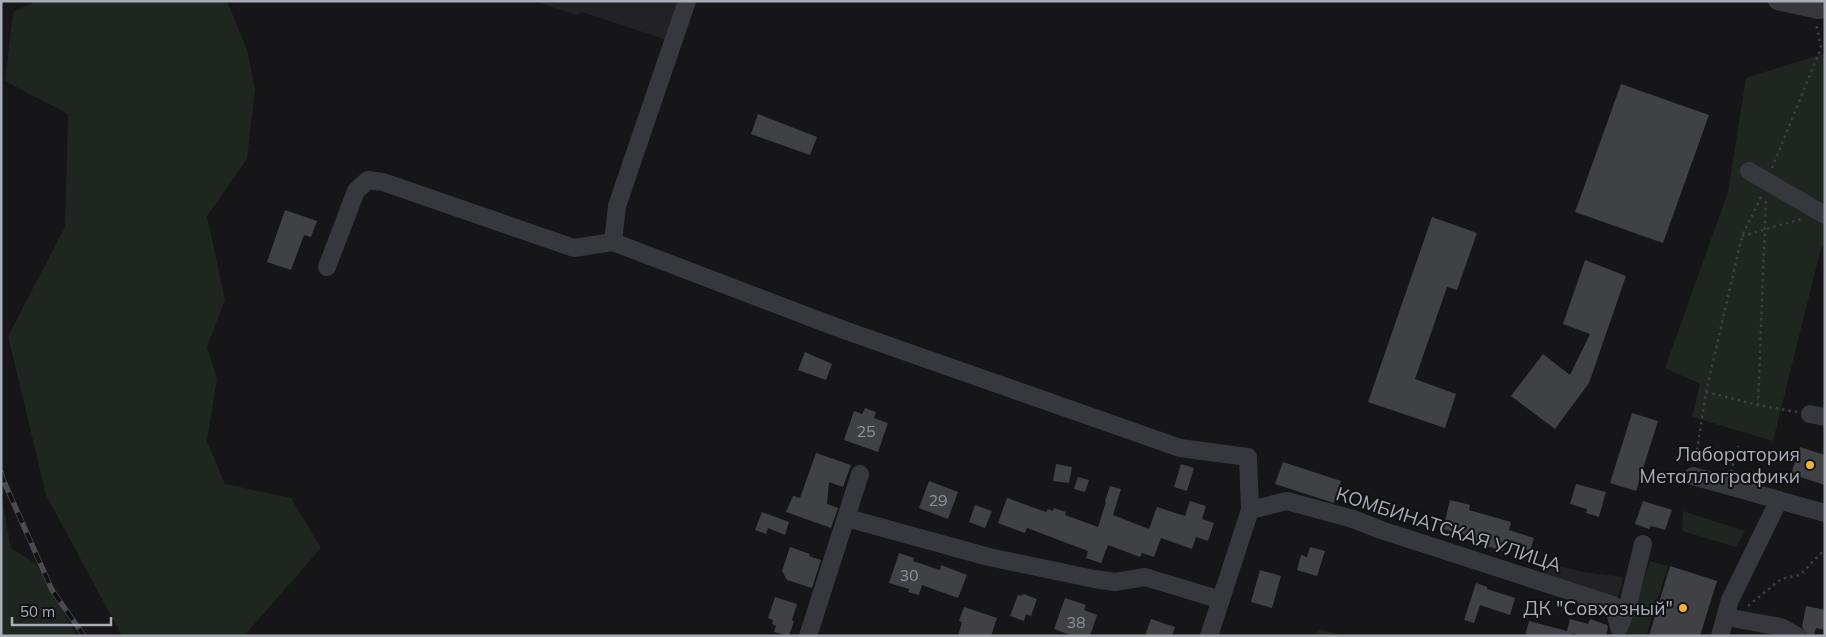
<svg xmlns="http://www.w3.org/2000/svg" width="1826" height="637" viewBox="0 0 1826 637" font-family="Mulish,sans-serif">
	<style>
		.built { fill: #222225 }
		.green { fill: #1e261f }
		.building { fill: #404145 }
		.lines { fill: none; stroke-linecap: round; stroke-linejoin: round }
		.path { stroke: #3d3f44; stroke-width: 2.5; stroke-dasharray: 2.5 4; stroke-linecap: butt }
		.minor { stroke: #37383d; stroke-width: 18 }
		.rail-casing { stroke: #4a4c52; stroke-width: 5.5 }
		.rail { stroke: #111113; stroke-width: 4; stroke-dasharray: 11; stroke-linecap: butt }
		.poi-dot { fill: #f2b134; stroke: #111113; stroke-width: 2 }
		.labels { text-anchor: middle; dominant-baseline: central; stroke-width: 4; stroke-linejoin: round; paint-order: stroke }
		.number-label { font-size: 16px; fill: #8e929b }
		.poi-label { font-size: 19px; fill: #a8adb8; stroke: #111113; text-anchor: end }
		.street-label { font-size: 19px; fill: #a8adb8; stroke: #111113 }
	</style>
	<rect width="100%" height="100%" fill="#161618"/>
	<g class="built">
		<polygon points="535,1 683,1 670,41 582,12 576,15"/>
		<polygon points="1544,563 1584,572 1623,577 1618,599 1542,576"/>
	</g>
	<g class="green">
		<polygon points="36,1 227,1 247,50 255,89 247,159 207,216 225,300 207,347 217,379 207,441 225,484 291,498 321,548 244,636 122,636 46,495 8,336 65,227 68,114 5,81 13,12"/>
		<polygon points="1822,54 1825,55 1825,245 1821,248 1773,441 1692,417 1700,384 1665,368 1728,192 1746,78"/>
		<polygon points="1,494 11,548 36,564 77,636 1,636"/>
		<polygon points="1683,511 1745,531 1736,547 1682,531"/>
		<polygon points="1650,561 1668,566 1646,636 1626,636"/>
		<polygon points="1319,629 1345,636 1314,636"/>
	</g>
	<g class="building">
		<polygon points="1621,84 1709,115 1663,243 1575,212"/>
		<polygon points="758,114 817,137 810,155 751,134"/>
		<polygon points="285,210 317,221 311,237 304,235 291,270 267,262"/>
		<polygon points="1432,217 1477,233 1457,290 1447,287 1415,379 1456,394 1445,428 1368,402"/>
		<polygon points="1585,260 1626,276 1589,383 1555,429 1511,396 1543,354 1570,375 1590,334 1563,324"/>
		<polygon points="805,352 832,364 826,380 798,370"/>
		<polygon points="865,408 876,412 874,418 888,423 878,452 844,440 854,411 862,414"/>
		<polygon points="1632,413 1658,421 1636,491 1610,483"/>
		<polygon points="1800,447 1825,455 1825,485 1791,474"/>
		<polygon points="816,453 851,465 843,487 829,482 827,504 838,508 831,528 786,512 793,496 800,498"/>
		<polygon points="1283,462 1341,481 1334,503 1275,484"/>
		<polygon points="1056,464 1072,467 1069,483 1053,481"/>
		<polygon points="1181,464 1194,468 1187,491 1174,487"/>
		<polygon points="1078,477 1089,480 1085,492 1074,489"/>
		<polygon points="929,481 958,492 948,519 919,508"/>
		<polygon points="1576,484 1606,492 1599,517 1586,513 1587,509 1570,504"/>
		<polygon points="1110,486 1121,489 1113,515 1149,529 1157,507 1185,516 1190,501 1206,506 1202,519 1214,523 1208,541 1196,537 1192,549 1161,538 1154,557 1142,553 1140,557 1108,545 1101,563 1086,558 1088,551 1027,528 1025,533 998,523 1007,498 1046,512 1048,509 1053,511 1054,508 1066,512 1065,515 1098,527 1106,502 1105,501"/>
		<polygon points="1450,500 1470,505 1469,510 1511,522 1509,530 1534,538 1530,551 1505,543 1503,551 1473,542 1474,537 1443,529"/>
		<polygon points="1643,501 1672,510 1665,530 1651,526 1649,529 1635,524"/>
		<polygon points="975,505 992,511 985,528 969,522"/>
		<polygon points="762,512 789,522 785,535 768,528 766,534 755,530"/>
		<polygon points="790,547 810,554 809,556 821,560 812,588 787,580 782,571"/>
		<polygon points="1310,547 1325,551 1317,576 1297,570 1301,555 1307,557"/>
		<polygon points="899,553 914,558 913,561 940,570 941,565 967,575 958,598 922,585 919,595 908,592 909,589 889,583"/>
		<polygon points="1670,566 1717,581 1700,636 1649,636"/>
		<polygon points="1260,570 1281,576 1272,608 1251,602"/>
		<polygon points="1476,583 1487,587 1487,589 1515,598 1510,615 1480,605 1474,623 1464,620"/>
		<polygon points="1023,594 1037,599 1031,616 1026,614 1024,621 1010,616 1018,595 1022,596"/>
		<polygon points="775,597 797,604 792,620 794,621 789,636 774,632 776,626 772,624 773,620 768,618"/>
		<polygon points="1065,598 1086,605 1084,610 1097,615 1090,636 1073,636 1054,629"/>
		<polygon points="1806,606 1825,610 1825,630 1816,628 1814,636 1807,635 1802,627"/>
		<polygon points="964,607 997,618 991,636 958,636 962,622 959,621"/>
		<polygon points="1151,619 1175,627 1172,636 1145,636"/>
		<polygon points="1570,619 1588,624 1590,619 1607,625 1608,628 1606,636 1580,636 1572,633 1572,636 1525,636 1529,621 1567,631"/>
	</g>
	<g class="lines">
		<g class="path">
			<polyline points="1772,168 1821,48 1816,23"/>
			<polyline points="1742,236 1801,219"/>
			<polyline points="1706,392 1758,405 1797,412"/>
			<polyline points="1758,405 1766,197"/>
			<polyline points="1695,463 1706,392 1742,236 1762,195"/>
			<polyline points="1731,472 1738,446"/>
			<polyline points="1748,606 1781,579 1800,575 1825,549"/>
		</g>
		<g class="minor">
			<polyline points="1777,1 1818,10 1825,9"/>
			<polyline points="1749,171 1825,215"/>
			<polyline points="613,242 617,206 687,1"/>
			<polyline points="327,267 356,191 368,180 383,182 574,248 613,242 844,330 1180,448 1248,457 1250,510 1209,636"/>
			<polyline points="1810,414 1825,417"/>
			<polyline points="1693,476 1825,513"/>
			<polyline points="1250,510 1287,501 1353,519 1381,530 1613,605 1619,627"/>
			<polyline points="847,518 989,557 1094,579 1115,582 1145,577 1221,600"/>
			<polyline points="1726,617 1781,627 1797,636"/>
			<polyline points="1619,628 1629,601 1643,544"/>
			<polyline points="808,636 860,474"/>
			<polyline points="1720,636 1730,600 1779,500"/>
		</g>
		<defs>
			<polyline id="rail" points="1,472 2,477 52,590 84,636"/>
		</defs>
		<use href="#rail" class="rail-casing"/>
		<use href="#rail" class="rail"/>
	</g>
	<g class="poi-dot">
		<circle cx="1810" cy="465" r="5"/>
		<circle cx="1683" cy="608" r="5"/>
	</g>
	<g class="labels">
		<g class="number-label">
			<text x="866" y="431">25</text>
			<text x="938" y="500">29</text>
			<text x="909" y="575">30</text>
			<text x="1076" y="622">38</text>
		</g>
		<g class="poi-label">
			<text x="1800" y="454">Лаборатория<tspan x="1800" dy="22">Металлографики</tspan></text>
			<text x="1673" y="608">ДК "Совхозный"</text>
		</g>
		<g class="street-label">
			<text transform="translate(1449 529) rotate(18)">КОМБИНАТСКАЯ УЛИЦА</text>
		</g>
	</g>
	<rect width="1826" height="637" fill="none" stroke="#a8adb8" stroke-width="5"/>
	<path d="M12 617v8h99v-8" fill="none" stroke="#a8adb8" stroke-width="2.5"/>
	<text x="20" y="617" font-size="15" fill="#a8adb8" stroke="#111113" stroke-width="4" paint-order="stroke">50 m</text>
</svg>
